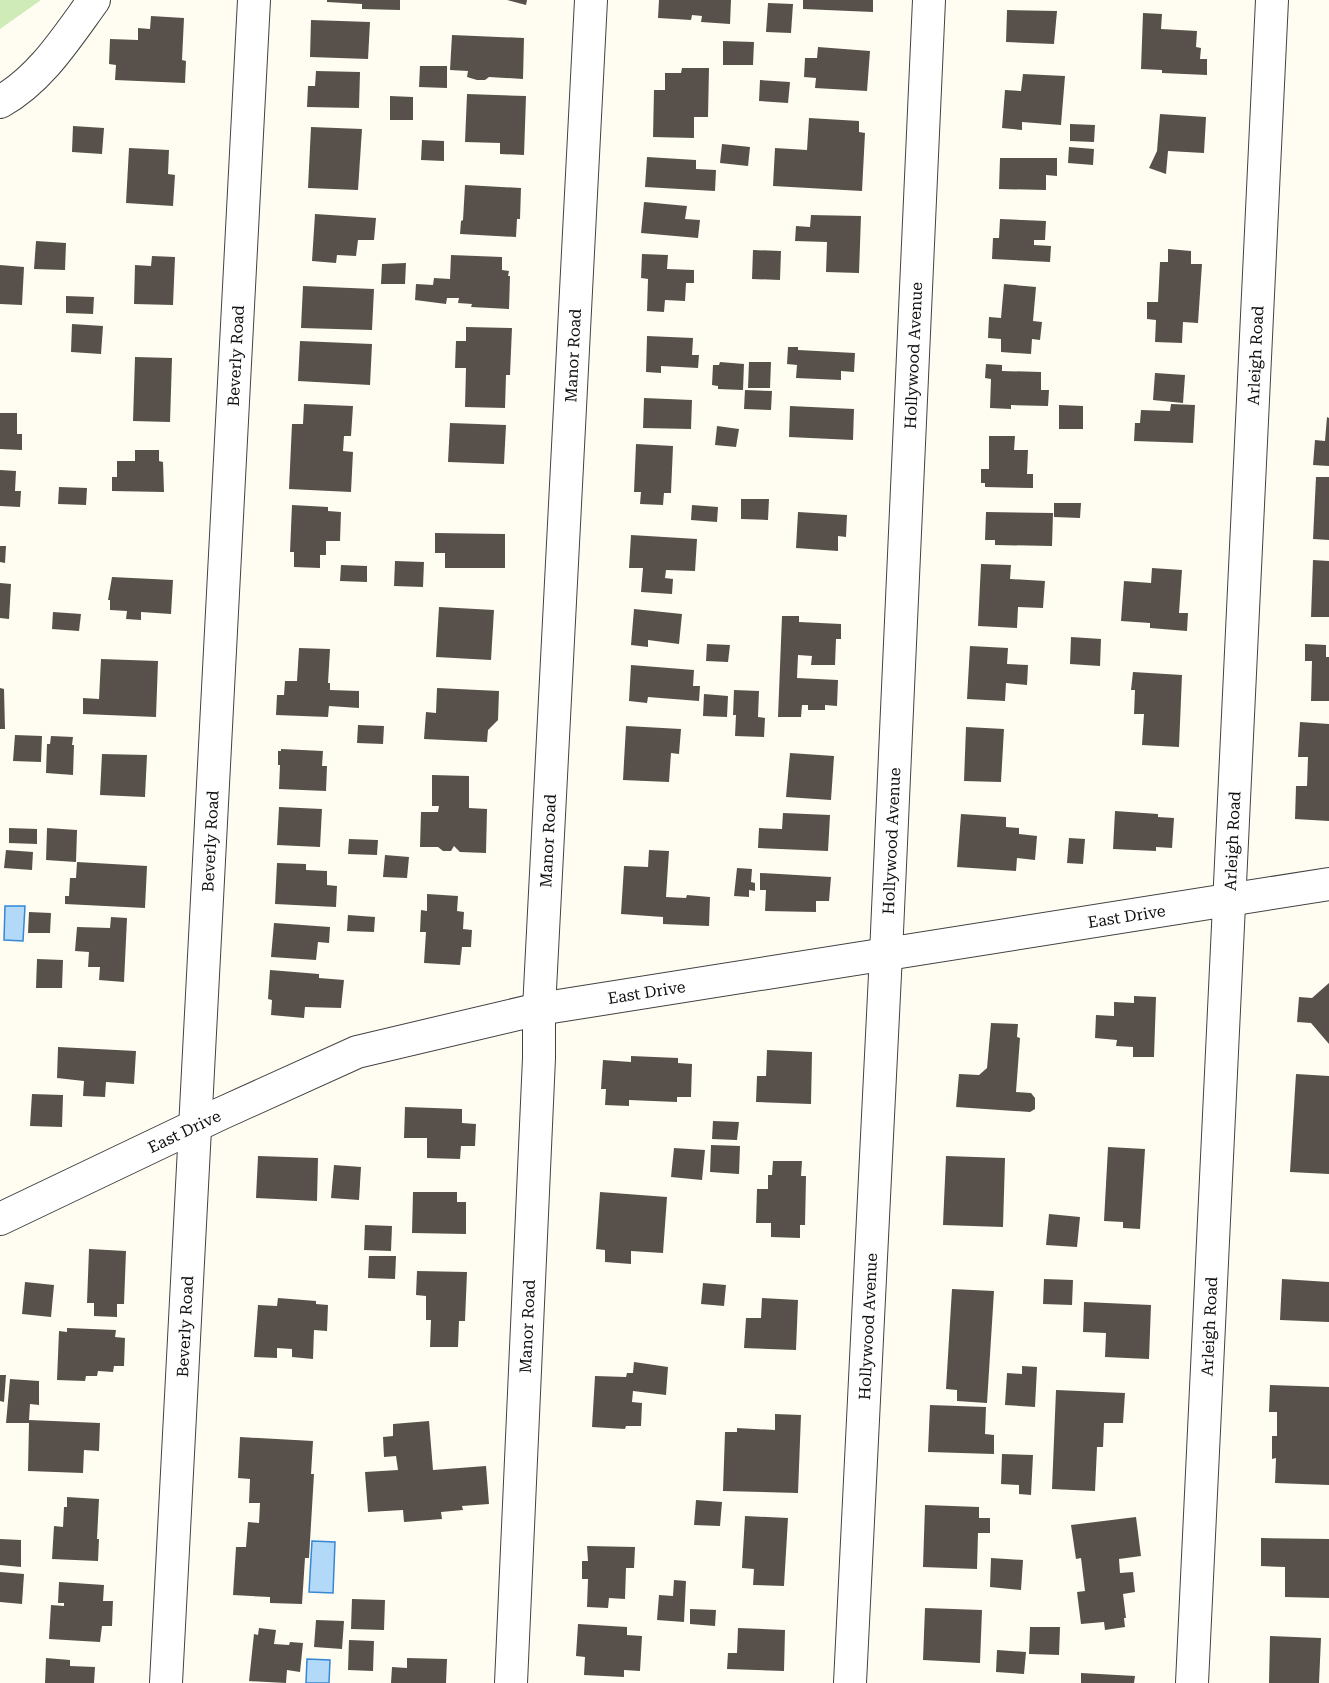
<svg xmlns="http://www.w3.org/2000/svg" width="1329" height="1683" viewBox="0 0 1329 1683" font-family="'Roboto Serif',serif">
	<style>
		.green { fill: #cfecb8 }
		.water { fill: #b3d9f9; stroke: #3687d4; stroke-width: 1.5 }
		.building { fill: #58514b }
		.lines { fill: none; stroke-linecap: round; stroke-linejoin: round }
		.minor-casing { stroke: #424242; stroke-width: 34 }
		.minor { stroke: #fff; stroke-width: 32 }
		.labels { text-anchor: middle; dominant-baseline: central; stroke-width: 6; stroke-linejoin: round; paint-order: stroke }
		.street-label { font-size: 16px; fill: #0f0f0f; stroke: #fff }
	</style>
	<rect width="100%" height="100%" fill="#fffdf1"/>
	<polygon class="green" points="0,0 41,0 0,29"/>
	<g class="water">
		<polygon points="5,906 25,906 23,941 4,940"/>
		<polygon points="312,1541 335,1542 333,1593 309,1592"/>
		<polygon points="307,1659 330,1660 329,1683 306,1683"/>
	</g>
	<g class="building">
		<polygon points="327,0 400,0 400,10 362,9 362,4 327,2"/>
		<polygon points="507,0 527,0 526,5"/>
		<polygon points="659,0 731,0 730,24 701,22 702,16 692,15 691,20 658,18"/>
		<polygon points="803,0 873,0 873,12 803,9"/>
		<polygon points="768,3 793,4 791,33 766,32"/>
		<polygon points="1007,10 1057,11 1054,44 1006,42"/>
		<polygon points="1143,13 1162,14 1161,29 1197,31 1196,47 1201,48 1200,59 1207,59 1207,75 1162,73 1162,70 1141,69"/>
		<polygon points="151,16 184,18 182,60 186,61 185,83 115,80 116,65 109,64 110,39 138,40 138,28 150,29"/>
		<polygon points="311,20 370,22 368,59 310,57"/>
		<polygon points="452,35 524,38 523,79 489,77 485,80 477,80 467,77 468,71 450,70"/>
		<polygon points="723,41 754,42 753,65 723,65"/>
		<polygon points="818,47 870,51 867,91 815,88 816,78 804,77 805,58 817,58"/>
		<polygon points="420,66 447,66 447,88 419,87"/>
		<polygon points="682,68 709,68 708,117 694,117 694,138 653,137 654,90 665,90 665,73 681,73"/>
		<polygon points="316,71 360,72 359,108 307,107 308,86 315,86"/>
		<polygon points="1023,74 1065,76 1061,125 1022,122 1022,130 1002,128 1005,90 1021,91"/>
		<polygon points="760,80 790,82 788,103 759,101"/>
		<polygon points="467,94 526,96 524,155 500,154 500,143 465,142"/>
		<polygon points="390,96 413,97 413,120 390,120"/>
		<polygon points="1160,114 1206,117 1204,153 1168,151 1166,174 1149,168 1157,151"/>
		<polygon points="809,118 859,121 859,132 865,133 862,191 773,186 775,148 807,150"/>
		<polygon points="1070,124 1095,125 1094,142 1070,141"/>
		<polygon points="73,126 104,128 102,154 72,152"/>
		<polygon points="311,127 362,129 358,190 308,188"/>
		<polygon points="422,140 444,141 444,161 421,160"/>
		<polygon points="722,144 750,147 748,166 720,163"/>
		<polygon points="1069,147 1094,149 1093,165 1068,163"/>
		<polygon points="129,148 169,150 168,174 175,175 173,206 126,203"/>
		<polygon points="647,157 696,160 696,169 716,170 715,191 645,187"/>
		<polygon points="1000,158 1057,158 1057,176 1046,175 1046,190 999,189"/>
		<polygon points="465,185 521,188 520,219 517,219 516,237 460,234 461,221 463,220"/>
		<polygon points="644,202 687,206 685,219 700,220 698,238 641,233"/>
		<polygon points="315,214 376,218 374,240 358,240 356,256 337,255 336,263 312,261"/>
		<polygon points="811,215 861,216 859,273 826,272 827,242 795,241 796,226 810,227"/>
		<polygon points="1000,219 1046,221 1045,240 1034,240 1034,245 1051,246 1050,262 992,259 993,238 999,238"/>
		<polygon points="36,241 66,243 65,270 34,269"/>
		<polygon points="1168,249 1191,251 1191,264 1202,264 1198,323 1183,322 1182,343 1155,342 1156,320 1147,319 1147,302 1158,302 1160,262 1168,262"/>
		<polygon points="753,250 781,251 780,280 752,279"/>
		<polygon points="642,254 668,255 667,269 694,270 694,283 686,283 685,301 665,300 664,312 647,311 648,279 641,278"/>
		<polygon points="451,255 502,257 502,270 509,271 508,276 510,276 509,309 471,307 472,304 458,303 459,298 447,298 446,304 415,300 416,284 433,285 434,278 450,279"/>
		<polygon points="152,256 175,257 173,305 134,304 135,265 151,266"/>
		<polygon points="406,263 405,284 381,284 382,264"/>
		<polygon points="0,265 24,267 22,305 0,304"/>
		<polygon points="1004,284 1036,287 1033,321 1042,322 1040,340 1032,339 1031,354 1001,352 1001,339 988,338 989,317 1001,318"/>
		<polygon points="303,286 374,289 372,330 301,328"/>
		<polygon points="66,296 94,297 93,314 66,313"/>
		<polygon points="72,324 103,326 101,354 71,352"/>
		<polygon points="466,327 512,328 510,375 506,375 505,408 465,407 466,368 455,368 456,341 466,341"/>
		<polygon points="647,336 693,338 692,355 699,355 698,368 661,366 661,373 646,372"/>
		<polygon points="300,341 372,344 370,385 298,381"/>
		<polygon points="788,347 798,347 798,350 855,353 854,372 841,371 841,380 796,378 797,365 787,364"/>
		<polygon points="135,357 172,358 170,422 133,421"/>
		<polygon points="720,362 744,364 743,390 718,389 718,386 712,385 713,365 719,365"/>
		<polygon points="749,362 771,362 770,388 748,388"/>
		<polygon points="986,364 1002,365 1002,371 1041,372 1041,390 1049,390 1048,406 1011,405 1011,409 990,408 991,379 985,378"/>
		<polygon points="1155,373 1185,375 1183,403 1153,400"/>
		<polygon points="745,390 772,391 771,410 744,409"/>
		<polygon points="644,398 692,400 691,429 643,428"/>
		<polygon points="304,404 353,406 351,436 344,436 343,451 353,452 351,492 289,489 292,424 303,424"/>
		<polygon points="1171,404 1195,405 1193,443 1134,441 1135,423 1140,423 1141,410 1170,411"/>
		<polygon points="1059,405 1083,406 1083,429 1059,429"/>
		<polygon points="790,406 854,409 853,440 789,437"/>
		<polygon points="0,413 17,413 17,434 22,434 22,450 0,449"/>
		<polygon points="1327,417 1329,418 1329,466 1313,465 1315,440 1325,441"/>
		<polygon points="450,423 506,425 504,464 448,462"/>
		<polygon points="717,426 739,429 736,447 715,445"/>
		<polygon points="989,436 1015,436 1014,450 1028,450 1027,474 1033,474 1033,488 985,487 985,483 981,483 981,469 989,469"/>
		<polygon points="636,444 673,446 671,493 664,493 663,505 640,504 641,492 634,492"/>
		<polygon points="135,450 159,450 159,461 163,462 164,492 112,491 112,477 117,477 117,461 135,461"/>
		<polygon points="0,470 16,471 15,491 21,491 20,507 0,506"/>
		<polygon points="1316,477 1329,477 1329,540 1313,539"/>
		<polygon points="59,487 87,488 86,505 58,504"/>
		<polygon points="741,499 769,499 768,520 741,519"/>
		<polygon points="1054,503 1081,503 1080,518 1054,517"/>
		<polygon points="292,505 328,507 328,511 341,512 340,541 326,541 326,555 320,555 320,568 294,567 294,552 290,552"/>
		<polygon points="692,505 718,507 717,522 691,520"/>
		<polygon points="798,512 847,515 846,537 838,536 838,551 796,548"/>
		<polygon points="986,512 1053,513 1052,546 995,545 995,540 985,540"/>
		<polygon points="435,533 505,534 505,568 445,568 445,553 435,553"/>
		<polygon points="631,535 697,539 695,571 666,570 665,578 673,579 672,594 641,592 643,568 629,568"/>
		<polygon points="0,546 6,546 5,563 0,562"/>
		<polygon points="1313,560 1329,561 1329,617 1311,617"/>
		<polygon points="395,561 424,562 423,587 394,586"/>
		<polygon points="981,564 1011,565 1010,579 1045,581 1043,608 1018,607 1017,628 978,626"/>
		<polygon points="341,565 367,566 367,582 340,581"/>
		<polygon points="1152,568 1182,570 1179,613 1188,613 1187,631 1150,628 1150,623 1121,621 1124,581 1151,583"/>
		<polygon points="112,577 173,580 171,614 141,612 141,620 126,619 127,611 110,610 110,600 108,600"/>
		<polygon points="0,583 11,584 9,619 0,618"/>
		<polygon points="439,607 494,610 491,660 436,657"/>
		<polygon points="634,609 682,614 679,644 648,640 648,647 631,645"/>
		<polygon points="53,612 81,614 79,631 52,629"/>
		<polygon points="782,616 799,616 799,622 841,624 841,639 836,639 835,665 811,665 812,656 798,655 797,678 838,680 837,706 825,705 825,710 808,710 808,705 802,705 801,717 778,717"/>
		<polygon points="1071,637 1101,639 1100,666 1070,664"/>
		<polygon points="707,644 730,645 728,662 706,661"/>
		<polygon points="1305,644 1326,645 1326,657 1329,657 1329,701 1311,701 1312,661 1305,661"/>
		<polygon points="970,646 1008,648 1007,664 1028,665 1027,685 1006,683 1005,701 967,699"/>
		<polygon points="299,648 330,649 328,683 330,683 330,690 359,691 359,708 329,706 328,717 276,715 277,695 284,695 285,681 297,681"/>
		<polygon points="101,659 158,661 156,717 83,714 83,698 99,699"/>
		<polygon points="631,665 694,670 693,686 700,686 699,701 648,697 647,703 629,701"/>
		<polygon points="1133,672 1182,675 1179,747 1142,745 1144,714 1134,714 1135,690 1131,690"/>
		<polygon points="0,688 4,689 5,729 0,729"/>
		<polygon points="437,688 499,691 498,720 488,730 487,742 424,739 426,712 436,713"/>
		<polygon points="734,690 759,691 758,717 765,718 764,737 735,736 736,715 733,715"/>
		<polygon points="704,694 728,696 727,717 703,716"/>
		<polygon points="1300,722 1329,724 1329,821 1295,819 1296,786 1307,786 1308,757 1298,757"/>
		<polygon points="358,725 384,726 383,744 357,743"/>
		<polygon points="626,726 681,729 679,754 671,753 669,782 623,780"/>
		<polygon points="966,727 1004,729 1001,782 964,781"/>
		<polygon points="15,735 42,736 41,762 13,761"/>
		<polygon points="51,736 73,737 72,745 74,745 73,775 46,773 47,744 50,744"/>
		<polygon points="281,749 323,751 322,766 327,766 326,791 279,789 280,765 278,765 278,751 281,751"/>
		<polygon points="790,753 834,756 831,800 786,797"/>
		<polygon points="102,754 147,755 145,797 100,795"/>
		<polygon points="432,775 469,776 469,808 487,809 486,853 460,852 454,846 451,851 443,851 438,847 420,847 421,812 438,812 439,806 432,806"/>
		<polygon points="279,807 322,809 320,847 277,845"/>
		<polygon points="1115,811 1158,814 1158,817 1174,818 1172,848 1156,847 1156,851 1113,849"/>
		<polygon points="783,813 830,815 828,851 758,848 759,828 782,829"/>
		<polygon points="961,814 1006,817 1006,827 1019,828 1019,834 1037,836 1035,860 1017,858 1016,871 957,867"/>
		<polygon points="9,828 37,829 37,844 9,843"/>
		<polygon points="47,828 77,830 76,862 46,860"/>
		<polygon points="1069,838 1085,839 1083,864 1067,863"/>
		<polygon points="349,839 378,840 377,855 348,854"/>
		<polygon points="6,850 33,852 32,870 4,868"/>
		<polygon points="649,850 669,851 666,897 686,898 687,895 710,897 709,926 663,924 663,917 621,914 624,866 648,867"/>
		<polygon points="385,855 409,857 407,878 383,877"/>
		<polygon points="77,862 147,866 145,908 65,904 65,896 69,896 70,878 76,878"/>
		<polygon points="277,863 306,864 306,870 327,871 327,885 337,886 336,907 275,904"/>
		<polygon points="737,868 752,869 751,882 755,883 755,891 749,890 749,897 734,896"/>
		<polygon points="760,873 831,877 829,901 816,901 816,912 765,911 766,890 760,890"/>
		<polygon points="427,894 458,896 457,911 464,912 463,929 472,930 471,947 462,947 460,965 424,963 426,932 420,932 421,910 427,911"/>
		<polygon points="29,912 51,913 50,933 28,933"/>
		<polygon points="348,915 375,917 374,932 347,931"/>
		<polygon points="111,917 127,918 124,982 99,980 100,967 88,967 89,952 75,951 77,927 110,928"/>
		<polygon points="274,923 330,927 329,943 318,942 316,960 271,957"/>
		<polygon points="37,959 63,960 62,988 36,988"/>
		<polygon points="270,970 319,974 319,978 344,980 341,1008 305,1007 304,1018 271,1015 272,1000 268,999"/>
		<polygon points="1329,983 1329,1044 1311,1023 1297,1022 1299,997 1312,998"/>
		<polygon points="1134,996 1156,997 1154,1057 1133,1057 1133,1047 1116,1046 1117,1040 1095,1038 1096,1015 1114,1016 1114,1002 1134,1003"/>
		<polygon points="991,1023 1018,1024 1017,1037 1020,1038 1016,1092 1031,1093 1035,1098 1035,1109 1030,1112 956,1107 959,1074 979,1075 987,1068"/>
		<polygon points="58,1047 136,1051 134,1084 106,1082 105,1097 83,1096 84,1081 57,1078"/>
		<polygon points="767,1050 812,1052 811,1104 756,1102 757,1076 766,1076"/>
		<polygon points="631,1056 678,1058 678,1063 692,1064 691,1097 677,1097 677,1102 629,1100 629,1106 605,1105 606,1089 601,1089 603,1060 631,1062"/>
		<polygon points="1296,1074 1329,1076 1329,1174 1290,1172"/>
		<polygon points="32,1094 63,1095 62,1127 30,1126"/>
		<polygon points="405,1107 462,1109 462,1123 476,1124 475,1146 461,1146 460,1159 427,1158 427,1138 404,1138"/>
		<polygon points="713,1121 739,1122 737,1140 712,1139"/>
		<polygon points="711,1145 740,1146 739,1174 710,1172"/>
		<polygon points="1108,1147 1145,1149 1140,1229 1123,1228 1123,1222 1104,1221"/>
		<polygon points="674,1148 705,1150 702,1180 671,1177"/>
		<polygon points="258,1156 318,1158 317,1201 256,1198"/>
		<polygon points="946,1156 1005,1158 1003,1227 943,1225"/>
		<polygon points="773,1161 802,1161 801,1176 806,1176 805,1225 800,1225 800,1238 771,1237 771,1223 756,1223 757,1189 768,1189 768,1175 772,1175"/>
		<polygon points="334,1165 361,1167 359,1200 331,1198"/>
		<polygon points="413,1192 457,1192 457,1202 466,1202 466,1234 412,1233"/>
		<polygon points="600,1192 667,1197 663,1253 631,1251 631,1264 605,1262 605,1250 596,1249"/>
		<polygon points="1049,1214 1080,1217 1077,1247 1046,1245"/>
		<polygon points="365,1225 392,1226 391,1251 364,1250"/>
		<polygon points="89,1249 126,1251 124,1304 117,1304 117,1317 94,1316 94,1303 87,1303"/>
		<polygon points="369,1256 396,1256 395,1279 368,1278"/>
		<polygon points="417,1271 467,1272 465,1321 459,1321 458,1347 430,1347 431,1320 426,1320 426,1296 416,1295"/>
		<polygon points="1044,1279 1073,1280 1072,1305 1043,1304"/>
		<polygon points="1282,1279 1329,1282 1329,1322 1280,1320"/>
		<polygon points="25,1282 54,1285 51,1317 22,1314"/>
		<polygon points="703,1283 726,1285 724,1306 701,1304"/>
		<polygon points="952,1289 994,1291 987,1403 957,1401 957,1390 946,1389"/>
		<polygon points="278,1298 316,1301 316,1304 328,1305 327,1331 314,1330 313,1359 292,1357 292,1349 277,1348 277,1358 254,1357 258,1305 277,1306"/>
		<polygon points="762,1298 798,1300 796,1350 744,1348 746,1318 761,1318"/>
		<polygon points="1084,1302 1151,1305 1149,1359 1105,1357 1106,1333 1083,1332"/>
		<polygon points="67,1328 116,1330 115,1337 125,1338 124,1366 114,1366 113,1372 98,1371 97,1376 86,1376 85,1381 57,1380 59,1331 67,1332"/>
		<polygon points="634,1362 668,1367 666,1395 633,1391 632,1402 642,1403 641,1426 626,1426 625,1429 592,1427 595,1376 626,1377 627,1373 633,1373"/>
		<polygon points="1022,1366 1037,1367 1035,1407 1005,1405 1007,1373 1022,1374"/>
		<polygon points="0,1375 6,1375 4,1402 0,1401"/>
		<polygon points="10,1379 39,1381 39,1405 30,1404 29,1420 100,1423 99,1451 84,1450 83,1473 28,1471 29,1423 6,1423"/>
		<polygon points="1270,1385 1329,1387 1329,1485 1275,1483 1276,1458 1272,1459 1272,1436 1277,1436 1277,1412 1269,1412"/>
		<polygon points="1056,1390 1125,1393 1123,1423 1104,1423 1103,1447 1097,1447 1095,1491 1052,1489"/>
		<polygon points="930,1405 986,1407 985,1434 994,1435 994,1454 928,1452"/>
		<polygon points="775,1414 801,1415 798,1493 723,1491 725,1432 737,1432 737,1428 775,1430"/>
		<polygon points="429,1421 433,1470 486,1466 489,1504 462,1506 463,1510 441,1512 442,1519 404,1522 403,1510 368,1512 365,1472 398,1470 396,1456 384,1457 383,1437 393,1436 393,1424"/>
		<polygon points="240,1437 313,1441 311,1474 314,1474 309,1558 305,1558 302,1604 270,1603 270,1597 233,1595 236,1547 246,1547 248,1522 259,1523 260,1503 249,1503 250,1479 238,1478"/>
		<polygon points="1002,1454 1033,1455 1031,1495 1019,1494 1019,1485 1001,1484"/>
		<polygon points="67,1497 99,1499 97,1539 99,1539 98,1561 52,1559 54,1526 63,1527 64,1507 67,1507"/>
		<polygon points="696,1500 722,1502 720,1526 694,1525"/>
		<polygon points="925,1505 979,1507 979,1518 990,1518 990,1533 978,1533 977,1569 923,1567"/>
		<polygon points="745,1516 788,1518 784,1586 753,1585 754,1569 742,1568"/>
		<polygon points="1136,1517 1141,1556 1119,1559 1120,1573 1133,1572 1135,1592 1123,1594 1126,1618 1124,1618 1125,1627 1105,1630 1104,1622 1081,1624 1077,1592 1085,1591 1081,1558 1076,1559 1071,1525"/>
		<polygon points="1261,1538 1329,1539 1329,1598 1285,1597 1285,1567 1261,1566"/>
		<polygon points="0,1539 21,1540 21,1567 0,1565"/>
		<polygon points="587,1546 635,1547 634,1568 626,1568 625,1599 609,1598 608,1608 587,1607 588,1579 582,1579 582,1561 588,1561"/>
		<polygon points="991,1558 1023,1560 1021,1590 990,1587"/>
		<polygon points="0,1572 24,1574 22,1604 0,1602"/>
		<polygon points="674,1580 686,1581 684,1622 657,1620 659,1595 673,1596"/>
		<polygon points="59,1582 104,1585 103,1601 113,1601 112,1626 102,1626 100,1642 49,1639 51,1605 64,1606 64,1603 58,1603"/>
		<polygon points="352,1599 385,1600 384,1630 351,1629"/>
		<polygon points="925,1608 982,1610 980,1663 923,1660"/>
		<polygon points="690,1609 716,1610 715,1626 690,1624"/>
		<polygon points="316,1620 344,1621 342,1649 314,1647"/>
		<polygon points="578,1624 627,1627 627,1635 642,1636 640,1671 624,1670 624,1677 584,1675 585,1657 576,1656"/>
		<polygon points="1030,1627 1060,1627 1059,1655 1029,1654"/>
		<polygon points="259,1628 276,1630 274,1644 289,1645 290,1642 303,1643 300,1672 287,1670 286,1683 249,1681 254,1634 258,1635"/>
		<polygon points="738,1628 785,1630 784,1671 727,1669 728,1653 737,1653"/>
		<polygon points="1270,1636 1321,1638 1319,1683 1269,1683"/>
		<polygon points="349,1640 374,1641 373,1671 348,1670"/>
		<polygon points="997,1650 1026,1652 1024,1674 996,1672"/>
		<polygon points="46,1658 70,1660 70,1666 95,1667 94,1683 45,1683"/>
		<polygon points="407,1658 447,1659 446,1683 391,1683 392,1667 407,1668"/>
		<polygon points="1081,1673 1135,1676 1134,1683 1081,1683"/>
	</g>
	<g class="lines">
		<defs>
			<g id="minor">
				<path d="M0 102C41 79 67 37 94 0"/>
				<path id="s1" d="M0 1219 220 1114 357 1052 539 1009 1329 884"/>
				<path id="s2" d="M166 1683 254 0"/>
				<path id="s3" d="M511 1683 539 1058V1009L591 0"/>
				<path id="s4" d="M850 1683 886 954 929 0"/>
				<path id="s5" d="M1192 1683 1272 0"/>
			</g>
		</defs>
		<use href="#minor" class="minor-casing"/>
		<use href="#minor" class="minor"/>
	</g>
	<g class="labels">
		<g class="street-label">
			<text stroke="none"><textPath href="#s2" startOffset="1329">Beverly Road</textPath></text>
			<text stroke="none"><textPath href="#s3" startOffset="1329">Manor Road</textPath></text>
			<text stroke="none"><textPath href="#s4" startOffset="1329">Hollywood Avenue</textPath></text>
			<text stroke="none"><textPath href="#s5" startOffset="1329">Arleigh Road</textPath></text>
			<text stroke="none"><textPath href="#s3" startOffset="843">Manor Road</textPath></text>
			<text stroke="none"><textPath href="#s5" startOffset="843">Arleigh Road</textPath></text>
			<text stroke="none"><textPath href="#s2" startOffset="843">Beverly Road</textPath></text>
			<text stroke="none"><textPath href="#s4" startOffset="843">Hollywood Avenue</textPath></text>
			<text stroke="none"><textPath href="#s1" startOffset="1176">East Drive</textPath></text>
			<text stroke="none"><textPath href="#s1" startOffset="690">East Drive</textPath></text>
			<text stroke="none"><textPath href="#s1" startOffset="204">East Drive</textPath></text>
			<text stroke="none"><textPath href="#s2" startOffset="357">Beverly Road</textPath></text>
			<text stroke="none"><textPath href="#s3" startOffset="357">Manor Road</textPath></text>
			<text stroke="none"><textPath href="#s4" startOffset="357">Hollywood Avenue</textPath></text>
			<text stroke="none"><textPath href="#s5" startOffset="357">Arleigh Road</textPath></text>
		</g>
	</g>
</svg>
